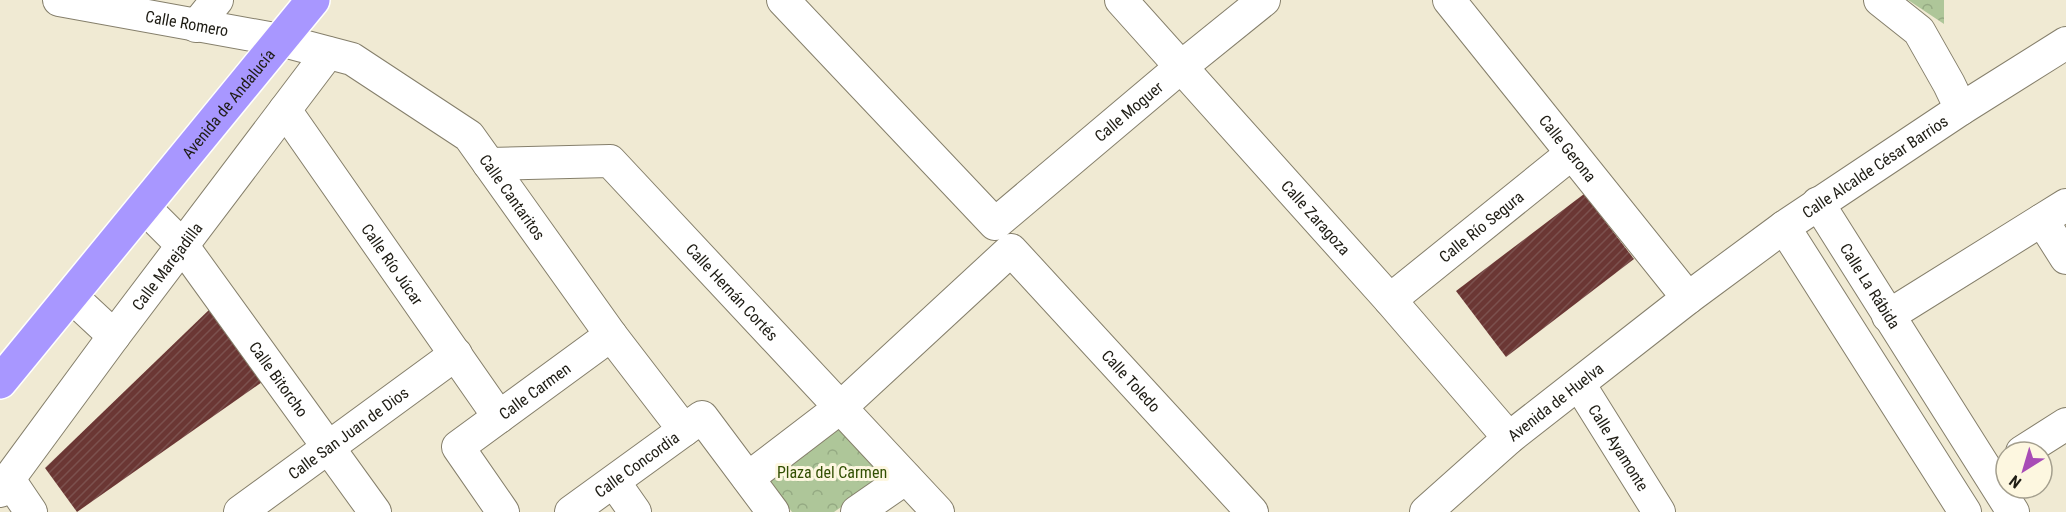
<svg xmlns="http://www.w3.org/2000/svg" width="2066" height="512" viewBox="0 0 2066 512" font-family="'Roboto Condensed',sans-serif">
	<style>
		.park { fill: url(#park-crowns) }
		.building { fill: url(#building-hatch) }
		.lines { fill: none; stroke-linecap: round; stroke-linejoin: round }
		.minor-casing { stroke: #857f6b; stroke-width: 34 }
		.highway-casing { stroke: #fff; stroke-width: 36 }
		.minor { stroke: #fff; stroke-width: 32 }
		.highway { stroke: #a897ff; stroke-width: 33 }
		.labels { text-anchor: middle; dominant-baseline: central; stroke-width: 6; stroke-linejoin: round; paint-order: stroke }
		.street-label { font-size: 16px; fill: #1e1c14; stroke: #fdf7e0 }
		.park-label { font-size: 16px; fill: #314f02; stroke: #fdf7e0 }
	</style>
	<defs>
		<pattern id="park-crowns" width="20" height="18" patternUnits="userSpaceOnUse" patternTransform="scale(1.5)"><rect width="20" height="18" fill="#aec699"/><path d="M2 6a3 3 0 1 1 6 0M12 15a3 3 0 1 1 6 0" fill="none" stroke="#95aa83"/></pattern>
		<pattern id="building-hatch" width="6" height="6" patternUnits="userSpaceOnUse" patternTransform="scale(1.5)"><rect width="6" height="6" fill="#6b3734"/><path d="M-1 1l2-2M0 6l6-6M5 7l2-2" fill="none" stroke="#7b514e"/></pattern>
	</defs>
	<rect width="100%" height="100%" fill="#f0ead3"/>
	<g class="park">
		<polygon points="1908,0 1944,0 1944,24"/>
		<polygon points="840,424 887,475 834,512 792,512 767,479"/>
	</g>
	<g class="building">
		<polygon points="1584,194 1634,259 1506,357 1456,291"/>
		<polygon points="212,307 265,380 77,512 45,468"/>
	</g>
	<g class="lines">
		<defs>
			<g id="minor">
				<path id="s1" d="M59 0 280 40 352 59 469 136 611 335 684 430"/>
				<path id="s2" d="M783 0 995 224 1181 67 1264 0"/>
				<path id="s3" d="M1121 0 1390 300 1509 438"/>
				<path id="s4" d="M1449 0 1688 298"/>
				<polyline points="1880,0 1919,31 1949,84 1961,109"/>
				<polyline points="196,26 217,0"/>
				<path id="s5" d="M285 110 499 417"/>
				<path id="s6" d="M489 164 610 161 938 512"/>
				<path id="s7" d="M1818 203 2013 512"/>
				<path id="s8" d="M144 207 182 245 375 512"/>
				<polyline points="2042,220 2066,258"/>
				<polyline points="1784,227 1965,512"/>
				<polyline points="71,296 114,336"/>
				<path id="s9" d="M1390 300 1571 154"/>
				<polyline points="1888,316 2066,205"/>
				<path id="s10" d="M1579 384 1659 512"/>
				<polyline points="2022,452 2066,424"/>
				<polyline points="8,478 31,512"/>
				<path id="s11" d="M748 478 841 407 1011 250 1252 512"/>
				<polyline points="614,482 635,512"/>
				<path id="s12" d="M0 491 114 336 328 53"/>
				<path id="s13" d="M240 512 456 354"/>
				<path id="s14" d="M503 512 458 447 611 335"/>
				<path id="s15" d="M571 512 702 417 773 512"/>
				<polyline points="857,512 906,478"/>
				<path id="s16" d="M1426 512 1509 438 1688 298 1784 227 1961 109 2066 43"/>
			</g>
			<g id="highway">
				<path id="s17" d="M0 382 313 0"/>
			</g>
		</defs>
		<use href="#minor" class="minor-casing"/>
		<use href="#highway" class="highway-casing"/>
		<use href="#minor" class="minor"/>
		<use href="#highway" class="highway"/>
	</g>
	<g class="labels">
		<g class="street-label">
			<text stroke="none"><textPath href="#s1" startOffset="130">Calle Romero</textPath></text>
			<text stroke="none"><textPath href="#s17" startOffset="360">Avenida de Andalucía</textPath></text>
			<text stroke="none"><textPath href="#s2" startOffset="483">Calle Moguer</textPath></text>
			<text stroke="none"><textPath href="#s4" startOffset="190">Calle Gerona</textPath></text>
			<text stroke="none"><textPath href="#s16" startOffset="567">Calle Alcalde César Barrios</textPath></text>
			<text stroke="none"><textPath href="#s1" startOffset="514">Calle Cantaritos</textPath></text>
			<text stroke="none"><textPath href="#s3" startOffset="292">Calle Zaragoza</textPath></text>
			<text stroke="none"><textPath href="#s9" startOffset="117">Calle Río Segura</textPath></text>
			<text stroke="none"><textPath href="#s5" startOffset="188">Calle Río Júcar</textPath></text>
			<text stroke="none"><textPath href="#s12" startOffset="280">Calle Marejadilla</textPath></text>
			<text stroke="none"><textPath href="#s7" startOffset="98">Calle La Rábida</textPath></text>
			<text stroke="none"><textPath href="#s6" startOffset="300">Calle Hernán Cortés</textPath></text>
			<text stroke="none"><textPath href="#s8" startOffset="219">Calle Bitorcho</textPath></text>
			<text stroke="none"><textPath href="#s11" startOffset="526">Calle Toledo</textPath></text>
			<text stroke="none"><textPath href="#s14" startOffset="174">Calle Carmen</textPath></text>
			<text stroke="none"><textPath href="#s16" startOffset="170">Avenida de Huelva</textPath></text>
			<text stroke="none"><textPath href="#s13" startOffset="134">Calle San Juan de Dios</textPath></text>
			<text stroke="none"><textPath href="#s10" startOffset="75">Calle Ayamonte</textPath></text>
			<text stroke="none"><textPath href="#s15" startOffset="81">Calle Concordia</textPath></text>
		</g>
		<g class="park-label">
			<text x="832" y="472">Plaza del Carmen</text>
		</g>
	</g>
	<g transform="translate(2024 470) rotate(217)"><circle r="28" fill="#fdf7e0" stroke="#a49f8e" stroke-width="1.5"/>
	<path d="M0-4.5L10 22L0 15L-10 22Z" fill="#a84cb6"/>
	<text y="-9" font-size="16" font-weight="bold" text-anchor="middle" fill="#1e1c14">N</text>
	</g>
</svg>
